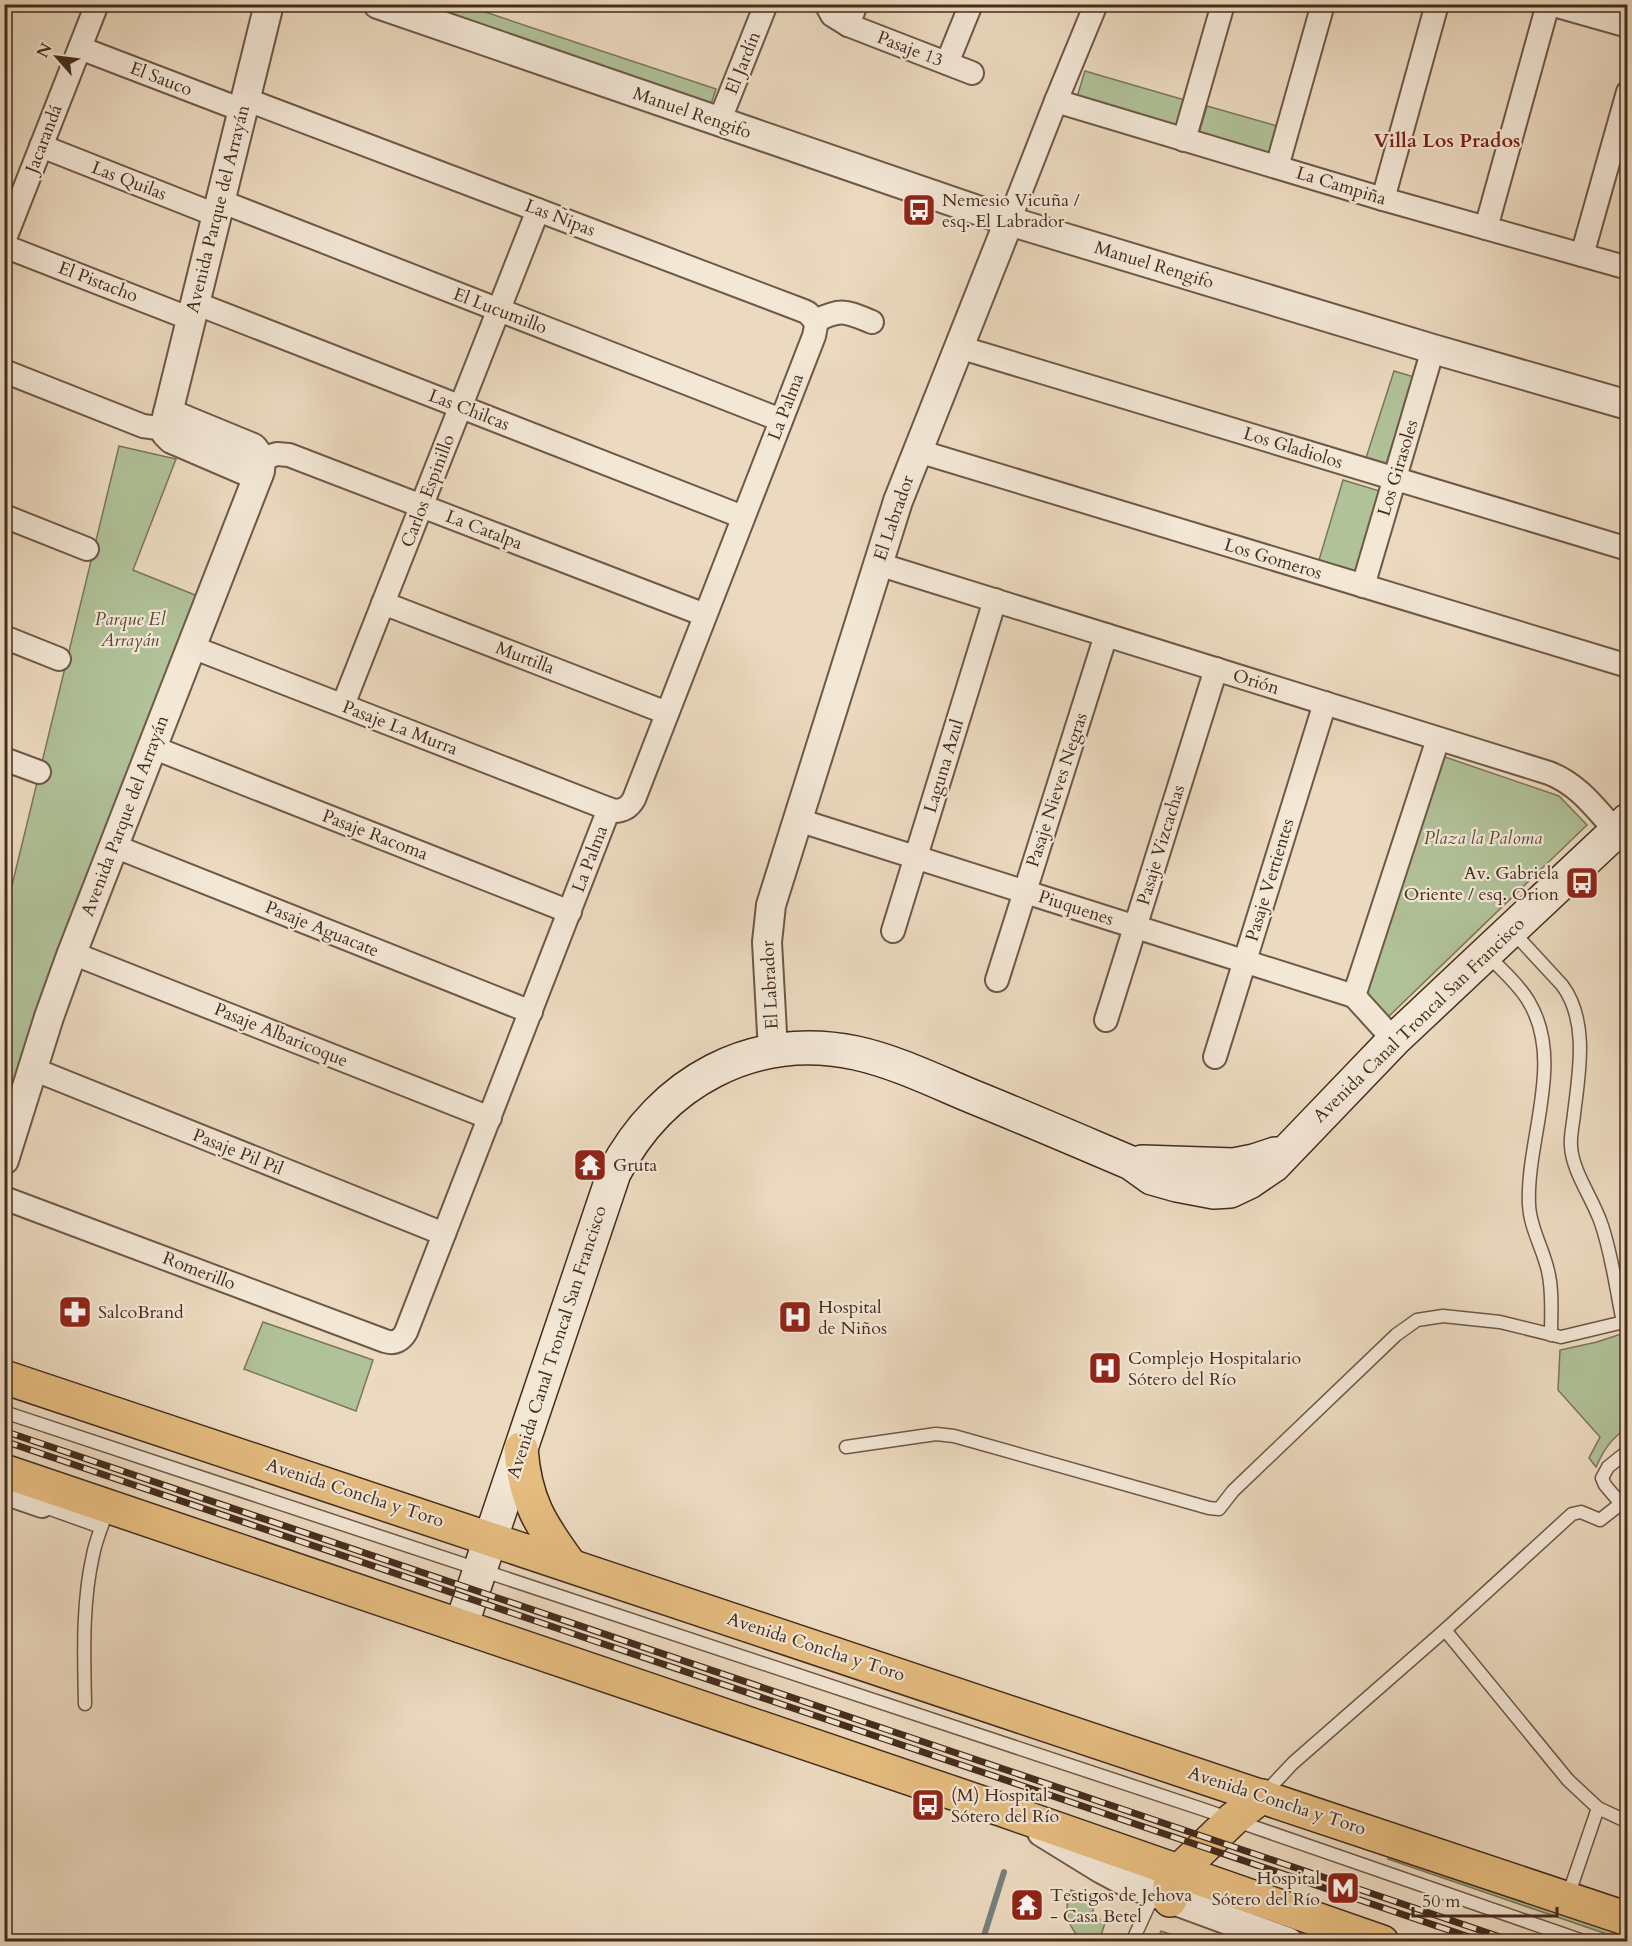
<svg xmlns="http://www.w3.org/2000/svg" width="1632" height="1946" viewBox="0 0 1632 1946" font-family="Cardo,serif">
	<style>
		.green { fill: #b1c198; stroke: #7a765a; stroke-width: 1.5 }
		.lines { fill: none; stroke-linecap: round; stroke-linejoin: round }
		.stream { stroke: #79807d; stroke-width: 6 }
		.service-casing { stroke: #6e5846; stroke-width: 15 }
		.minor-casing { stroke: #6e5846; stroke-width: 26 }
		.tertiary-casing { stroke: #6e5846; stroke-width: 32 }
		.secondary-casing { stroke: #442c1d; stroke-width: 36 }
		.primary-casing { stroke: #442c1d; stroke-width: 36 }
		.service { stroke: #f3e7d6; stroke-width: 12 }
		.minor { stroke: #f3e7d6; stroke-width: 22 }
		.tertiary { stroke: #f3e7d6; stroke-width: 28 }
		.secondary { stroke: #f3e7d6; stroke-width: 33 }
		.primary { stroke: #e6bd80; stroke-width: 33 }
		.rail-casing { stroke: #442c1d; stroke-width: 7 }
		.rail { stroke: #f3e7d6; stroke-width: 4.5; stroke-dasharray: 14; stroke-linecap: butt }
		.labels { text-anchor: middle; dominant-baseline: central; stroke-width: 4.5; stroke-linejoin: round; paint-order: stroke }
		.street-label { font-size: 18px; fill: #442c1d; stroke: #f3e7d6 }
		.poi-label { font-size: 18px; fill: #442c1d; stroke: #f3e7d6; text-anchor: start }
		.park-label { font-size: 18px; font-style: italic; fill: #5a4a36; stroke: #f3e7d6 }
		.neighbourhood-label { font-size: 20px; font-weight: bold; fill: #7a1f14; stroke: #f3e7d6 }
	</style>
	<rect width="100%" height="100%" fill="#ecdac0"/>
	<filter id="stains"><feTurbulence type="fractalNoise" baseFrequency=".00333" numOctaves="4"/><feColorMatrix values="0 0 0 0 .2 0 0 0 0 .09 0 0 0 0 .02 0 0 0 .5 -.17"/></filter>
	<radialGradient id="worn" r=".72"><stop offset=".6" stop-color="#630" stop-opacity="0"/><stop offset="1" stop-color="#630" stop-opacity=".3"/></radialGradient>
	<g class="green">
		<polygon points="423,5 464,5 716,89 711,104"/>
		<polygon points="1085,71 1188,101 1180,128 1077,97"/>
		<polygon points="1207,106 1284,128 1276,155 1199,133"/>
		<polygon points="1394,371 1414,377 1385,467 1365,461"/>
		<polygon points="119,446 176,459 133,570 200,597 5,1119 5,914"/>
		<polygon points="1343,480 1386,493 1363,573 1319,560"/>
		<polygon points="1442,756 1559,796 1587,825 1385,1020 1360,995"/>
		<polygon points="263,1322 373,1360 356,1411 244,1369"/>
		<path d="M1627 1332V1427C1611 1440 1605 1447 1596 1467L1589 1458 1600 1437 1558 1390 1560 1350 1597 1342Z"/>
		<polygon points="1391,1853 1627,1933 1627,1941 1388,1859"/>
		<path d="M1071 1890 1093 1898V1915L1105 1923 1099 1941H1084C1067 1929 1063 1909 1071 1890Z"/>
		<polygon points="1161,1931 1190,1941 1157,1941"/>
	</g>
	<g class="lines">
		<polyline class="stream" points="982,1942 1004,1872"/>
		<defs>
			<g id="service">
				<path d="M1513 932 1562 985C1589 1021 1579 1073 1574 1114 1573 1125 1570 1136 1571 1146 1572 1171 1593 1199 1601 1223 1612 1254 1616 1289 1623 1322"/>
				<path d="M1487 954C1501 970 1519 984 1529 1002 1565 1062 1526 1139 1529 1205 1530 1228 1543 1248 1548 1271 1553 1291 1551 1314 1551 1335"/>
				<polyline points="4,1412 1202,1809 1586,1942"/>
				<polyline points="846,1447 936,1434 954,1436 1209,1508 1219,1509 1233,1491 1396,1335 1417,1320 1443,1316 1500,1322 1561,1337 1628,1321"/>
				<polyline points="1621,1504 1605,1485 1602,1478 1608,1467 1628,1451"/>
				<polyline points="42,1506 101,1527"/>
				<polyline points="1445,1630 1568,1780 1598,1808 1628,1822"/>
				<path d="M85 1704C84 1655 82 1603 93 1555 96 1539 103 1523 109 1507"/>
				<polyline points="1264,1794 1293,1763 1445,1630 1572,1514 1581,1512 1600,1520 1628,1498"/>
				<polyline points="1568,1896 1598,1808"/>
				<polyline points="1132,1942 1154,1894"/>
			</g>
			<g id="minor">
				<polyline points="826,4 832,15 848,25 972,73"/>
				<polyline points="1550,4 1628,26"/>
				<polyline points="848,25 856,4"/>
				<polyline points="80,48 242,110"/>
				<polyline points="947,63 971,4"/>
				<polyline points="245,99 804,311 808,313 815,321"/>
				<polyline points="1056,101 1383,199 1628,268"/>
				<polyline points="719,122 766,4"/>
				<polyline points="1184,140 1223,4"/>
				<polyline points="41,146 216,215"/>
				<polyline points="1277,167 1323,4"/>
				<polyline points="1383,199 1437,4"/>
				<polyline points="220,201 781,420"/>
				<polyline points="1009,221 1056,101 1096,4"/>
				<polyline points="1486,228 1548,4"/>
				<polyline points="4,241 97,4"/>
				<polyline points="4,246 191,319"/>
				<polyline points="1582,255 1628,92"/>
				<polyline points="195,303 743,517"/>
				<path d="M815 321C842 308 845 311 872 322"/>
				<polyline points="959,347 1628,549"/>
				<polyline points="4,371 143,426 165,429"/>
				<polyline points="918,451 1628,666"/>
				<polyline points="261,459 277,454 289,455 705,615"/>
				<polyline points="4,516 87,549"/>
				<path d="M878 564 1549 773C1578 784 1595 808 1616 831"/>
				<polyline points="1363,586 1433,349"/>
				<polyline points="383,603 667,713"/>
				<polyline points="4,637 59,659"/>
				<path d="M192 647 614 811C623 811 629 808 634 799L814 336 816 326 815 321"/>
				<polyline points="343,705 538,210"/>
				<polyline points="152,747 570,912"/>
				<polyline points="4,759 39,772"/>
				<polyline points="798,820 1354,996"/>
				<polyline points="114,846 531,1012"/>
				<polyline points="893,931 995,600"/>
				<polyline points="72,953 490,1118"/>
				<polyline points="997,980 1106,635"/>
				<polyline points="1354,996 1438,739"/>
				<polyline points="1354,996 1394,1040"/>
				<polyline points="1106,1020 1216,669"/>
				<polyline points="1215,1057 1325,703"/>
				<polyline points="33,1069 444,1234"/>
				<path d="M4 1198 385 1341C394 1344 401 1341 406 1332L609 809"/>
				<polyline points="4,1493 42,1506"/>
			</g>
			<g id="tertiary">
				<polyline points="378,4 1009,221 1433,349 1628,405"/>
				<polyline points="258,476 172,439 166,433 165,425 269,4"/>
				<polyline points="773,1051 767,942 771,905 898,501 1009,221"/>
				<polyline points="4,1160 49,1017 72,953 260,471 261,459 253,448 168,413"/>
				<polyline points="1042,1832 1102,1869 1130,1884 1288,1942"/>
			</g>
			<g id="secondary">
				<polyline points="1142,1162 1234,1165 1254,1161 1275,1154"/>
				<path d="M461 1626 614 1173C661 1082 753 1031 856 1053 897 1062 937 1082 976 1098 1028 1119 1079 1141 1131 1163L1152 1178 1177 1185 1214 1192 1230 1191 1249 1182 1274 1165 1394 1040 1628 820"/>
			</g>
			<g id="primary">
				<polyline points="4,1377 1628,1919"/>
				<path d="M521 1449C525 1501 540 1524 570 1565"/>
				<polyline points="4,1471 1003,1810 1382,1942"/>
				<polyline points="1170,1900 1170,1885 1178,1872 1233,1819 1262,1796"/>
			</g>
		</defs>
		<use href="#service" class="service-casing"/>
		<use href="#minor" class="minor-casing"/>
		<use href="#tertiary" class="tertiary-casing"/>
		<use href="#secondary" class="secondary-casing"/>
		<use href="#primary" class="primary-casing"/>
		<use href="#service" class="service"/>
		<use href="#minor" class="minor"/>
		<use href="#tertiary" class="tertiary"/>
		<use href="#secondary" class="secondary"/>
		<use href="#primary" class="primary"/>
		<defs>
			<g id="rail">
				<polyline points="4,1431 1515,1942"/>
				<polyline points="4,1441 1484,1942"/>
			</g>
		</defs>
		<use href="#rail" class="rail-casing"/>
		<use href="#rail" class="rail"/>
	</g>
	<defs>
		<symbol id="bus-square" viewBox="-11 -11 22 22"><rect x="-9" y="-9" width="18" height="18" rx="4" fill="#8f2418" stroke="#f3e7d6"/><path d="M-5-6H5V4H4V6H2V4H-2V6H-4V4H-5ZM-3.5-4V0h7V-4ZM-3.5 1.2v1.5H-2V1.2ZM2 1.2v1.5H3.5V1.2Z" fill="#fff"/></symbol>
		<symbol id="temple-square" viewBox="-11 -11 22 22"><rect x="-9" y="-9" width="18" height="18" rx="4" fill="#8f2418" stroke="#f3e7d6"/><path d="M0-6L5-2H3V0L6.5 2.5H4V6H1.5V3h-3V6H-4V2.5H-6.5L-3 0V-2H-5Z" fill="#fff"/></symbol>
		<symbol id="pharmacy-square" viewBox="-11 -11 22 22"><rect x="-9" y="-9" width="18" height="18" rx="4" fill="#8f2418" stroke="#f3e7d6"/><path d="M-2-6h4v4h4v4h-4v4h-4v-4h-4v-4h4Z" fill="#fff"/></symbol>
		<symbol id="hospital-square" viewBox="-11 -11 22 22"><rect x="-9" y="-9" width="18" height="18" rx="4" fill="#8f2418" stroke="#f3e7d6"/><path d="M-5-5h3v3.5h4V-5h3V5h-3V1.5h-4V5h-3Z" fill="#fff"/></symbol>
		<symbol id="metro-square" viewBox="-11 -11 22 22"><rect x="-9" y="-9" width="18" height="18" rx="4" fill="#8f2418" stroke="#f3e7d6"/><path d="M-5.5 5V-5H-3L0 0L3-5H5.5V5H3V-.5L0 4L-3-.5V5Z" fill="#fff"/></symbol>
	</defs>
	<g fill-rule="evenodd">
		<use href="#bus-square" x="900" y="191" width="38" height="38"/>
		<use href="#bus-square" x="1563" y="864" width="38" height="38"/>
		<use href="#temple-square" x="571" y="1146" width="38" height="38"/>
		<use href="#pharmacy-square" x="56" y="1293" width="38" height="38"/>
		<use href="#hospital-square" x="776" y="1298" width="38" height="38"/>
		<use href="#hospital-square" x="1086" y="1349" width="38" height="38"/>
		<use href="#bus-square" x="909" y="1786" width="38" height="38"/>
		<use href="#metro-square" x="1324" y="1869" width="38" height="38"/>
		<use href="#temple-square" x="1008" y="1886" width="38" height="38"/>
	</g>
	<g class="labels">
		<g class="street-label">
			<text transform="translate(910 49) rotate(21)">Pasaje 13</text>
			<text transform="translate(743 63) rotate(-68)">El Jardín</text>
			<text transform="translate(161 79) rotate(21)">El Sauco</text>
			<text transform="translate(692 113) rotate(19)">Manuel Rengifo</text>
			<text transform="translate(44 139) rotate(-69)">Jacarandá</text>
			<text transform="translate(129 181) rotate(21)">Las Quilas</text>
			<text transform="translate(1341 186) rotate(17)">La Campiña</text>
			<text transform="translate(218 209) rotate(-76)">Avenida Parque del Arrayán</text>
			<text transform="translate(560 218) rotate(21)">Las Ñipas</text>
			<text transform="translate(1154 265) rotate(17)">Manuel Rengifo</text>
			<text transform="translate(98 282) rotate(21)">El Pistacho</text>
			<text transform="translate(500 311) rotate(21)">El Lucumillo</text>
			<text transform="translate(786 407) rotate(-69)">La Palma</text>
			<text transform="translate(469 410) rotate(21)">Las Chilcas</text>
			<text transform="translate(1293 448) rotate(17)">Los Gladiolos</text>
			<text transform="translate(1398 468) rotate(-73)">Los Girasoles</text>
			<text transform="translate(428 491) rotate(-69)">Carlos Espinillo</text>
			<text transform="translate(894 518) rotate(-71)">El Labrador</text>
			<text transform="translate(484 530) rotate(21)">La Catalpa</text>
			<text transform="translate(1273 559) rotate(17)">Los Gomeros</text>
			<text transform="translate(525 658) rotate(21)">Murtilla</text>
			<text transform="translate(1256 682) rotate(17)">Orión</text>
			<text transform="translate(400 728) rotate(21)">Pasaje La Murra</text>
			<text transform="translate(944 766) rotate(-73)">Laguna Azul</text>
			<text transform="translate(1057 790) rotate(-72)">Pasaje Nieves Negras</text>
			<text transform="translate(125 816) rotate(-69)">Avenida Parque del Arrayán</text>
			<text transform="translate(375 835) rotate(21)">Pasaje Racoma</text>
			<text transform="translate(1161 845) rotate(-73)">Pasaje Vizcachas</text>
			<text transform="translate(590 859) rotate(-69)">La Palma</text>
			<text transform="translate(1270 880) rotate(-73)">Pasaje Vertientes</text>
			<text transform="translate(1076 908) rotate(18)">Piuquenes</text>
			<text transform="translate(322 929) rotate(22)">Pasaje Aguacate</text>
			<text transform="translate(770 985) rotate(-93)">El Labrador</text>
			<text transform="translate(1419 1020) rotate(-44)">Avenida Canal Troncal San Francisco</text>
			<text transform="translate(281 1035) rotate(22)">Pasaje Albaricoque</text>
			<text transform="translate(238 1152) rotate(22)">Pasaje Pil Pil</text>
			<text transform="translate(199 1271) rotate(21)">Romerillo</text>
			<text transform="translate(557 1342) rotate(-72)">Avenida Canal Troncal San Francisco</text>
			<text transform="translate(355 1493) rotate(18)">Avenida Concha y Toro</text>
			<text transform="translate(816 1647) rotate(18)">Avenida Concha y Toro</text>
			<text transform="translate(1277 1801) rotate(18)">Avenida Concha y Toro</text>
		</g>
		<g class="poi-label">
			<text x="942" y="200">Nemesio Vicuña /<tspan x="942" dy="21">esq. El Labrador</tspan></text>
			<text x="1559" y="873" text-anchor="end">Av. Gabriela<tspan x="1559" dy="21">Oriente / esq. Orion</tspan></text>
			<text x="613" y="1165">Gruta</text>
			<text x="818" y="1307">Hospital<tspan x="818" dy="21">de Niños</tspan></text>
			<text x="98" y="1312">SalcoBrand</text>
			<text x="1128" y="1358">Complejo Hospitalario<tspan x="1128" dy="21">Sótero del Río</tspan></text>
			<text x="951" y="1795">(M) Hospital<tspan x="951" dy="21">Sótero del Río</tspan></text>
			<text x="1320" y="1878" text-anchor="end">Hospital<tspan x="1320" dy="21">Sótero del Río</tspan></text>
			<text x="1050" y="1895">Testigos de Jehova<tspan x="1050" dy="21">- Casa Betel</tspan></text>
		</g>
		<g class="park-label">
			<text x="130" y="619">Parque El<tspan x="130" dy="21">Arrayán</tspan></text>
			<text x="1483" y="838">Plaza la Paloma</text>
		</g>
		<g class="neighbourhood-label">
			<text x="1447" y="140">Villa Los Prados</text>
		</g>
	</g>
	<rect width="1632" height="1946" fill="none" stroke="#ecdac0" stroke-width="24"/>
	<rect x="6" y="6" width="1620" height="1934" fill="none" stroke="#442c1d" stroke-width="3"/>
	<rect x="12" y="12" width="1608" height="1922" fill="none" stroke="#442c1d" stroke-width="1.5"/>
	<g transform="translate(57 57) rotate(298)" stroke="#f3e7d6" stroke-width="4.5" paint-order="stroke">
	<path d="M0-4.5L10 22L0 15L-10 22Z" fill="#442c1d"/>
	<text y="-9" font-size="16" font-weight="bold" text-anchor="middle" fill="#442c1d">N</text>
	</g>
	<path d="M1413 1907v9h144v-9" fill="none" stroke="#442c1d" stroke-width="3"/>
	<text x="1422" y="1907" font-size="18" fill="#442c1d" stroke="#f3e7d6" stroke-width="4.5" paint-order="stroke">50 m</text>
	<rect width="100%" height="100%" filter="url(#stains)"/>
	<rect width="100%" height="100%" fill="url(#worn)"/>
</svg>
